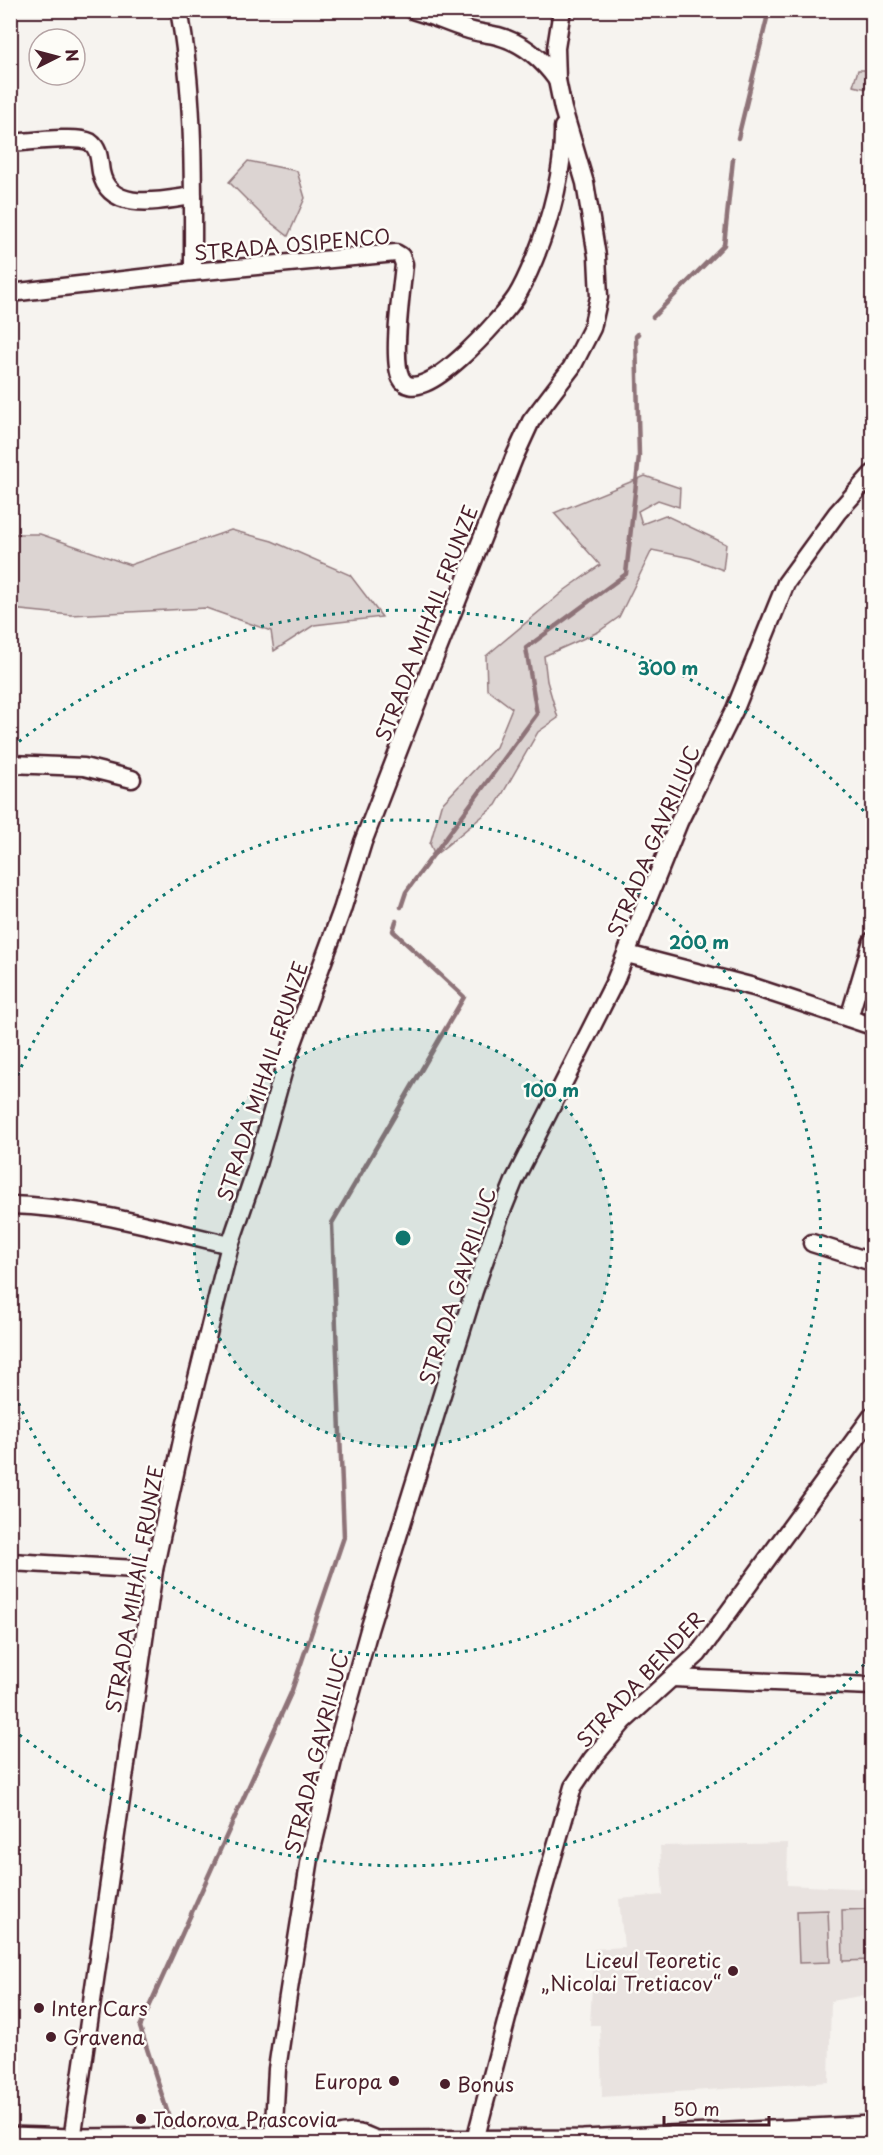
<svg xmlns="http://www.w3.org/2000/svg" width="883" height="2155" viewBox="0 0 883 2155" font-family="'Playpen Sans',sans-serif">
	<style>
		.built { fill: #e9e3e0 }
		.green { fill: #dcd4d2; stroke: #937a7e; stroke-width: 1.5 }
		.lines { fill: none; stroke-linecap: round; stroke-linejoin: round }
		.stream { stroke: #8e7378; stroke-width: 4.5 }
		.minor-casing { stroke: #4a1f2b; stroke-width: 21 }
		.major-casing { stroke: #4a1f2b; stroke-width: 26 }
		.minor { stroke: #fdfcf7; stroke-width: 16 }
		.major { stroke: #fdfcf7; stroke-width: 21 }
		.ring { fill: none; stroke: #0f766e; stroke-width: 3; stroke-dasharray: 3 6 }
		.poi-dot { fill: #4a1f2b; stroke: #fdfcf7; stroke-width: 2 }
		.labels { text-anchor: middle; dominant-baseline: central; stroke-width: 5; stroke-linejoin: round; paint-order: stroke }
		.street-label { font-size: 20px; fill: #4a1f2b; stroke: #fdfcf7 }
		.poi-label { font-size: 20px; fill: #4a1f2b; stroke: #fdfcf7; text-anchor: start }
		.centre { fill: #0f766e; stroke: #fdfcf7; stroke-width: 3 }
		.ring-label { font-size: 18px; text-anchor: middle; font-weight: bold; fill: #0f766e; stroke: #fdfcf7; stroke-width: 5; stroke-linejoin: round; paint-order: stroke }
	</style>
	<rect width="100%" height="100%" fill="#f6f3ef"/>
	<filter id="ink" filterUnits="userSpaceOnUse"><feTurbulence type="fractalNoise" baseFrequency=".0167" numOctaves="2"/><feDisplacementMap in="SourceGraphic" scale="12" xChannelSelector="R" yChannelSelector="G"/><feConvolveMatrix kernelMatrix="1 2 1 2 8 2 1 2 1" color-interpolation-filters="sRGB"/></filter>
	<g filter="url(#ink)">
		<g class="built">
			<polygon points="788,1843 787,1885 872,1889 872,1994 831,2001 829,2082 602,2097 600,2025 590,2025 594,1949 624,1947 619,1899 663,1895 660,1846"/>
			<polygon points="802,2137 872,2138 872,2144 802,2144"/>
		</g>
		<g class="green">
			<polygon points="858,70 872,70 872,90 853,86"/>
			<polygon points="248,161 297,171 305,198 288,236 265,218 229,182"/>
			<polygon points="645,476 680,488 679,507 658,500 638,511 642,524 665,515 726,544 723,570 691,558 652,550 619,617 598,632 544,656 547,681 558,718 538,732 496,805 435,855 430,844 441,805 496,747 512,708 487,689 486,656 565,590 600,565 554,513"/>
			<polygon points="231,530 272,541 350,575 382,617 314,625 274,651 271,631 206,608 71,615 11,609 11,534 40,534 130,565"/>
			<polygon points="872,1909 872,1960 843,1961 842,1910"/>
			<polygon points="828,1910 830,1962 799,1963 797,1911"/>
		</g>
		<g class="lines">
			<g class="stream">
				<polyline points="738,138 769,10"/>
				<polyline points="653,317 724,245 733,159"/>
				<polyline points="401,907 406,892 537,714 526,648 626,574 639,456 636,336 638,334"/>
				<polyline points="168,2114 140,2027 291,1693 344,1537 332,1223 464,997 393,931 396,921"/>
			</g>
			<defs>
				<g id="minor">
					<path d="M179 10C195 97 193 185 193 272"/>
					<path d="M412 10C431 15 447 23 466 29 476 33 487 33 498 36 524 43 542 59 557 80"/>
					<path d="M10 143C27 142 77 135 90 142 100 149 99 161 101 172 109 214 163 200 193 196"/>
					<path d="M10 293 193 272 396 253 401 256 404 264C402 288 391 359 401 378 419 414 505 314 516 297 523 286 529 272 534 260 551 218 564 172 563 127"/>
					<polyline points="10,764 84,767 132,779"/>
					<polyline points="627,954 754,987 872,1026"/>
					<polyline points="849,1018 872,941"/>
					<path d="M10 1205C85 1207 158 1228 230 1245"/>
					<polyline points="812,1243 872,1262"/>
					<polyline points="10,1562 154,1570"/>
					<polyline points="673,1678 872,1686"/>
					<polyline points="72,2140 154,1570 185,1427 230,1245 255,1172 286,1062 342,910 363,842 429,672 514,458 531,421 572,367 592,328 599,297 597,256 585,183 563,109 557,80 556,48 562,10"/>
					<polyline points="273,2144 277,2069 287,2002 310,1858 335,1752 369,1630 474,1291 500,1216 515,1179 615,981 679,822 735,709 786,583 837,513 872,474"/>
					<polyline points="474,2144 515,1988 573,1787 592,1759 624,1721 698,1654 872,1416"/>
				</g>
				<g id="major">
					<polyline points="10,2138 72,2140 334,2138"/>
					<polyline points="375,2142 583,2141 872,2127"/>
					<path d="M322 2144C340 2134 360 2131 377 2144"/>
				</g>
			</defs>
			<use href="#minor" class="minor-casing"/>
			<use href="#major" class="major-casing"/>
			<use href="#minor" class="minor"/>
			<use href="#major" class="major"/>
		</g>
	</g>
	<circle cx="403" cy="1238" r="209" fill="#0f766e" fill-opacity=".12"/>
	<g class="ring">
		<circle cx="403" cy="1238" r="209"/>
		<path d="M11 1092A418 418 0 1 1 11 1384"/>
		<path d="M870 1658A628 628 0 0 1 12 1729M12 747A628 628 0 0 1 870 818"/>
	</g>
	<g class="poi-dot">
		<circle cx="733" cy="1971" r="6"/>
		<circle cx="39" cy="2008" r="6"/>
		<circle cx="51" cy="2037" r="6"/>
		<circle cx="394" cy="2081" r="6"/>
		<circle cx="445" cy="2084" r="6"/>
		<circle cx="141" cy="2119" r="6"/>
	</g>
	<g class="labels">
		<g class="street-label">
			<text transform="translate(292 244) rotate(-5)">STRADA OSIPENCO</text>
			<text transform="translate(426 623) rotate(-69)">STRADA MIHAIL FRUNZE</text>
			<text transform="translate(653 841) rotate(-67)">STRADA GAVRILIUC</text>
			<text transform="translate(262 1081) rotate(-72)">STRADA MIHAIL FRUNZE</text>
			<text transform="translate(457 1286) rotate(-72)">STRADA GAVRILIUC</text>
			<text transform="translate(134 1589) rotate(-80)">STRADA MIHAIL FRUNZE</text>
			<text transform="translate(640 1679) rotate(-47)">STRADA BENDER</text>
			<text transform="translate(316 1753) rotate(-76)">STRADA GAVRILIUC</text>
		</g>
		<g class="poi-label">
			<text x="721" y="1960" text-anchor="end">Liceul Teoretic<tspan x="721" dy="23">„Nicolai Tretiacov“</tspan></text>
			<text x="51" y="2008">Inter Cars</text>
			<text x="63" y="2037">Gravena</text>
			<text x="382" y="2081" text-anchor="end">Europa</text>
			<text x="457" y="2084">Bonus</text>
			<text x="153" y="2119">Todorova Prascovia</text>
		</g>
	</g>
	<circle cx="403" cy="1238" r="9" class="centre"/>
	<g class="ring-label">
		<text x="668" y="675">300 m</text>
		<text x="699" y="949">200 m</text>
		<text x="551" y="1097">100 m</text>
	</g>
	<rect width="883" height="2155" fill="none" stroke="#fdfcf7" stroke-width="36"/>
	<rect x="18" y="18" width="847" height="2119" fill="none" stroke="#4a1f2b" stroke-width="2" filter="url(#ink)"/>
	<g transform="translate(57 57) rotate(84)"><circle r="28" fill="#fdfcf7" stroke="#b5a4a5" stroke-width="1.5"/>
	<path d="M0-4.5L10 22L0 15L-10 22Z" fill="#4a1f2b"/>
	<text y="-9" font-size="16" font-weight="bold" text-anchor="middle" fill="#4a1f2b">N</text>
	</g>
	<path d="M664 2116v9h105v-9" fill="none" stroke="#4a1f2b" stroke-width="3"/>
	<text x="673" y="2116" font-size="18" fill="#4a1f2b" stroke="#fdfcf7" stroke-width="4.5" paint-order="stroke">50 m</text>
</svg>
